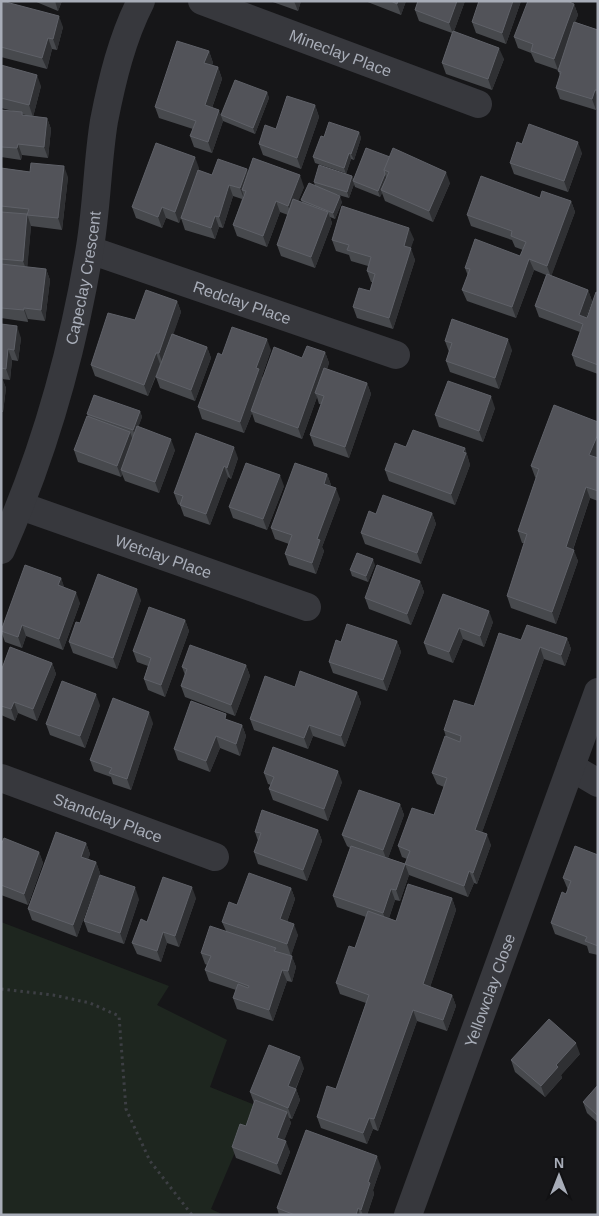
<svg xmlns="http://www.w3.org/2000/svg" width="599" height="1216" viewBox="0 0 599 1216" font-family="Arial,sans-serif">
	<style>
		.green { fill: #1e261f }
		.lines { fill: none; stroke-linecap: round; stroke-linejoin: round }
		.path { stroke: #3d3f44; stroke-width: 3; stroke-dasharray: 2.5 4; stroke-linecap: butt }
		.minor { stroke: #37383d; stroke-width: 28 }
		.wall { fill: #47494d }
		.shaded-wall { fill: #2f3033 }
		.building { fill: #525359; stroke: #5f6168 }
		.labels { text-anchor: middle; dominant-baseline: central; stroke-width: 5; stroke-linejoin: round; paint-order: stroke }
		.street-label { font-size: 16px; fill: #a8adb8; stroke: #111113 }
	</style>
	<rect width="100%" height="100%" fill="#161618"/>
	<polygon class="green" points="1,922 169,986 157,1005 227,1040 210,1087 255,1105 211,1209 224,1215 1,1215"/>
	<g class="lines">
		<polyline class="path" points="1,989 53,995 90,1003 119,1016 126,1109 150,1161 192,1215"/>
		<g class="minor">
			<path id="s1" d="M202 1 478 104"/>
			<path id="s2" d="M90 250 396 355"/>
			<path id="s3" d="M21 506 307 607"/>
			<path id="s4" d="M1 550C43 456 72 354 89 253 97 209 97 164 104 121 112 80 122 38 141 1"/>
			<polyline points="571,767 598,783"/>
			<path id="s5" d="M1 778 215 857"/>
			<path id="s6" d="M408 1215 598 692"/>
		</g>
	</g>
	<g class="wall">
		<polygon points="34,1 62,1 58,11"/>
		<polygon points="270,1 301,1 298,11"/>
		<polygon points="365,1 406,1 401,15"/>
		<polygon points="418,1 465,1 454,31 504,59 492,90 446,74 442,63 452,33 419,21 415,10"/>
		<polygon points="521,1 506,44 476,33 472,22"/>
		<polygon points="1,3 63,27 57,50 52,49 47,69 1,57"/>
		<polygon points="574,4 578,15 575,22 598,30 598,104 596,110 560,99 556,88 560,76 558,70 535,62 531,53 518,48 514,37"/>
		<polygon points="209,51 213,63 212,65 218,67 222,79 212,108 221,115 267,92 269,98 255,134 223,121 212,153 194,147 190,136 193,129 159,118 155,107"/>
		<polygon points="1,65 41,86 33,117 22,114 23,115 47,118 51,129 48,158 22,155 21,160 1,157 1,110 13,111 1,108"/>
		<polygon points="315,105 319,117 301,169 263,155 259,144 276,129"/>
		<polygon points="359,132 361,138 354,160 351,159 346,174 352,176 354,179 366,148 450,183 433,222 385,201 382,193 380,197 355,187 354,184 349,198 335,194 342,202 335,219 330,217 332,223 315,268 281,256 277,245 288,215 280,212 267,247 237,236 233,225 242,199 233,196 223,228 219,227 215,239 185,230 181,218 186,205 179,223 166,218 162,228 136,218 132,207 199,168 198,170 212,175 248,172 304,187 298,201 303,203 301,200 315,186 314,182 345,173 315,163 313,157 324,137"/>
		<polygon points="522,144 582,153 568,192 514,174 510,163"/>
		<polygon points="1,168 68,177 62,230 31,226 27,267 46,269 50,280 45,321 28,319 28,322 1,318"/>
		<polygon points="540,198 571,201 575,212 551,276 588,290 592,301 586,318 587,318 598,293 598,374 576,366 572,355 580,332 539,317 535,306 546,275 534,270 516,318 467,301 462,290 468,276 465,268 520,256 523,250 515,247 512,240 471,226 467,215"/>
		<polygon points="414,239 410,248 415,260 393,329 357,318 353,307 370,291 373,282 371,282 367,271 368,266 351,261 349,255 336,251 332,240"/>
		<polygon points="177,301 181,312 173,334 207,347 211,358 195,401 160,388 156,377 161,364 148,396 95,376 91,365 135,320"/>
		<polygon points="1,324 21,338 18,361 12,360 10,380 2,379 6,388 3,412 1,412"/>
		<polygon points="445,341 512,350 499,389 450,372 446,361 449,352"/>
		<polygon points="271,350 262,376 263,378 302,358 325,352 329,363 327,369 367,383 371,394 349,458 314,446 310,435 321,404 319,404 317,397 302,439 255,422 252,413 244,433 202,419 198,407 222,355"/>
		<polygon points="495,408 483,442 439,427 435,415"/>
		<polygon points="140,411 142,417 138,427 175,450 159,493 125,481 122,474 121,477 78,462 74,450 88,416 87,414"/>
		<polygon points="406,447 465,448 470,465 455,505 389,481 385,470"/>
		<polygon points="597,457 598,458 598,501 590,498 573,550 578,561 556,624 511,608 507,596 524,543 522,543 518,531 536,478 535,477 531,466"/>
		<polygon points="238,458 231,479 228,477 210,525 184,516 180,505 178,504 174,493"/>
		<polygon points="327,474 331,485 331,486 340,499 322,547 324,551 316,574 289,565 285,554 289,544 275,539 271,528"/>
		<polygon points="284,486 267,530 233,518 229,507"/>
		<polygon points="432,513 436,524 421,564 365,544 361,533 376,514"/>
		<polygon points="375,565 368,582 352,576 350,570"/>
		<polygon points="61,578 64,588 80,603 63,650 26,636 22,648 5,642 1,631"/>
		<polygon points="420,581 424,592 411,625 369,609 365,598"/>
		<polygon points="443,594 493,622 484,647 463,639 453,663 428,654 424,643"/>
		<polygon points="141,600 117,669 73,653 69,642 80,623"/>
		<polygon points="185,620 189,631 165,697 148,690 144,679 148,666 137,662 133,651"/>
		<polygon points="567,638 571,649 565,666 544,659 482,832 491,845 477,884 474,883 468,897 409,875 400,901 395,900 389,918 396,921 452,898 456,910 430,987 452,995 456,1006 447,1031 417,1021 378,1131 373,1129 367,1144 321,1128 317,1117 336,1089 366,1003 340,994 336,983 355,948 366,917 337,907 333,896 350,848 347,846 342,835 400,804 404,815 388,858 405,864 407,859 402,857 398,846 434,815 444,787 437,784 432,773 446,737 444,730 474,706 521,640"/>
		<polygon points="397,641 401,652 387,691 333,673 329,662 341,642"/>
		<polygon points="52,663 56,674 37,721 18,713 15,721 1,715 1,671"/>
		<polygon points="246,665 250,676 235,716 185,697 181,686 185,675 182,667"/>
		<polygon points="295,687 357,692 361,703 345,747 313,736 308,749 254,730 250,719"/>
		<polygon points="100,705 85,748 50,735 46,724"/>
		<polygon points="228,720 242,725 246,736 240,756 220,748 210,772 178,760 174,749"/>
		<polygon points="153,723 131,790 113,784 111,777 94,771 90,760"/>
		<polygon points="264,773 342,782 328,821 273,800 269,789 271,785 268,784"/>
		<polygon points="318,830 322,841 307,881 258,864 254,852 258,841 255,832"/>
		<polygon points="86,843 90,854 88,859 96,862 100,873 77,937 32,920 28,909"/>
		<polygon points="1,845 39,852 43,863 28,905 1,895"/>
		<polygon points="598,855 598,955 589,953 587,946 555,934 551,923 568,890 563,878"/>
		<polygon points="291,888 295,899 287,922 298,935 291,955 296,967 292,982 287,981 273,1021 237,1009 233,998 236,990 209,981 205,970 207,965 205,964 201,953 226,931 222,922 237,905"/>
		<polygon points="196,898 179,947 167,943 161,962 137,954 132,943 147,922"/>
		<polygon points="139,899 124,944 88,932 84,921"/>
		<polygon points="580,1054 561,1075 562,1078 545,1097 515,1072 511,1060"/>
		<polygon points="304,1068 296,1089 300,1100 292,1119 289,1118 291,1123 284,1140 290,1152 281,1175 236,1158 232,1147 246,1126 254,1103 250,1092"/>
		<polygon points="598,1085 598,1123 587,1113 583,1102"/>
		<polygon points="381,1167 373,1190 374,1194 367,1215 279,1215 277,1208"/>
	</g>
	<g class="shaded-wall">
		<polygon points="55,1 62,1 58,11"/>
		<polygon points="294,1 301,1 298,11"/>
		<polygon points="398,1 406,1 401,15 397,4"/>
		<polygon points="457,1 465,1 453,34 449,23"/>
		<polygon points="513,1 521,1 506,44 502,33"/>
		<polygon points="574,4 578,15 558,70 554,59"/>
		<polygon points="59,16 63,27 57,50 53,39"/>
		<polygon points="48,38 52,49 47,69 42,58"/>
		<polygon points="499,48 504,59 492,90 488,79"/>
		<polygon points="209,51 213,63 208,74 204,63"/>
		<polygon points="218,67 222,79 209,116 205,105"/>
		<polygon points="37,75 41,86 33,117 29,105"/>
		<polygon points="595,90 598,98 598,104 596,110 592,99"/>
		<polygon points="267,92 269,98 255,134 253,128"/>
		<polygon points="315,105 319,117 301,169 297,158"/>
		<polygon points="219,110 223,121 212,153 208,142"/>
		<polygon points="47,118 51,129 48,158 44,147"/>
		<polygon points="359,132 361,138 354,160 351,154"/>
		<polygon points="578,142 582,153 568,192 564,181"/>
		<polygon points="18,144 22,155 21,160 17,148"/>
		<polygon points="349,153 351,159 346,174 344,168"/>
		<polygon points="195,157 199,168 179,223 175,212"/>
		<polygon points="64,166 68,177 62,230 58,218"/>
		<polygon points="247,169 251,180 246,191 242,190 244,197 244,199 240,188"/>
		<polygon points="446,172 450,183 433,222 429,211"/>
		<polygon points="385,174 387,180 381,190 382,193 380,197 378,191"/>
		<polygon points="300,175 304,187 292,217 288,206"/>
		<polygon points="352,176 355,182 353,181 354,184 349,198 347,192"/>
		<polygon points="229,185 233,196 223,228 219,217"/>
		<polygon points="340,196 342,202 335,219 333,213"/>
		<polygon points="276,201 280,212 267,247 263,236"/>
		<polygon points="571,201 575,212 551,277 547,266"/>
		<polygon points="162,207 166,218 162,228 158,217"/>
		<polygon points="328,212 332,223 315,268 311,257"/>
		<polygon points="27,214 31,226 27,272 23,261"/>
		<polygon points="215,216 219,227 215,239 211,228"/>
		<polygon points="409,228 414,239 408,257 404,246"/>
		<polygon points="411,248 415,260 393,329 389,318"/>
		<polygon points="529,259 534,270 516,318 512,307"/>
		<polygon points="46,269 50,280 45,321 41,310"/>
		<polygon points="588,290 592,301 583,325 579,315"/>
		<polygon points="177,301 181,312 163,365 159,353"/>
		<polygon points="24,308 28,319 28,322 24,310"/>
		<polygon points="17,326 21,338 18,361 14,350"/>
		<polygon points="267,339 271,350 262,376 263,380 251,411 252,413 244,433 240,422 256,368"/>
		<polygon points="508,339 512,350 499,389 495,378"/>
		<polygon points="207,347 211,358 195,401 191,390"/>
		<polygon points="8,349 12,360 10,380 6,369"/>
		<polygon points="325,352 329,363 318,394 315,393 317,397 302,439 298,428"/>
		<polygon points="156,353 160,364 148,396 144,385"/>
		<polygon points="2,377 6,388 3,412 1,407"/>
		<polygon points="367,383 371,394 349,458 345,447"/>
		<polygon points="491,396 495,408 483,442 479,431"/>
		<polygon points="140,411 142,417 135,436 133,430"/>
		<polygon points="130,432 134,443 121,470 122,474 121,477 117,466"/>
		<polygon points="598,434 598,455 594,466 589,455"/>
		<polygon points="171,439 175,450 159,493 155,482"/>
		<polygon points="234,447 238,458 231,479 227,468"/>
		<polygon points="465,448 470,465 455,505 451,494"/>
		<polygon points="224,466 228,477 210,525 206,514"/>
		<polygon points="327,474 331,485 328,495 324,484"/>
		<polygon points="280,475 284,486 267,530 263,519"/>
		<polygon points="586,487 590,498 570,558 566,547"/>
		<polygon points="336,488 340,499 322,547 324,551 316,574 312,563 317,539"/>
		<polygon points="432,513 436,524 421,564 417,553"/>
		<polygon points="574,550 578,561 556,624 552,612"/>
		<polygon points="373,559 375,565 368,582 366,576"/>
		<polygon points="61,578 65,589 58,585"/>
		<polygon points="420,581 424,592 411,625 407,614"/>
		<polygon points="137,589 141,600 117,669 113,658"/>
		<polygon points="76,592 80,603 63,650 59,639"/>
		<polygon points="489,611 493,622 484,647 480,636"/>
		<polygon points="185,620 189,631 165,697 161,685"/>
		<polygon points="22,625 26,636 22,648 18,637"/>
		<polygon points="459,628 463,639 453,663 449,652"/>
		<polygon points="567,638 571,649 565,666 561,655"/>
		<polygon points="397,641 401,652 387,691 383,680"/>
		<polygon points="540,647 544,659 479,841 475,830"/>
		<polygon points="52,663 56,674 37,721 33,709"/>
		<polygon points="246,665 250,676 235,716 231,705"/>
		<polygon points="357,692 361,703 345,747 341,736"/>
		<polygon points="96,694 100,705 85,748 80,736"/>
		<polygon points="14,702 18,713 15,721 11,709"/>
		<polygon points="149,712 153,723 131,790 127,779"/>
		<polygon points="242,725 246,736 240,756 236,744"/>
		<polygon points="309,725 313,736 308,749 304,738"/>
		<polygon points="216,736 220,748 210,772 206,761"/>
		<polygon points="338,771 342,782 328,821 324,809"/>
		<polygon points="400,804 404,815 387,861 383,850"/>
		<polygon points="318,830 322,841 307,881 303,870"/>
		<polygon points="487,834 491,845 477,884 473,873"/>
		<polygon points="86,843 90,854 85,868 81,857"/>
		<polygon points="39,852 43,863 28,905 24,894"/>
		<polygon points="96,862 100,873 77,937 73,925"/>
		<polygon points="405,864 409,875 400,901 396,890"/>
		<polygon points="469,871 474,883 468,897 464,886"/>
		<polygon points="135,887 139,899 124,944 120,933"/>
		<polygon points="192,887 196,898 179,947 175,936"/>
		<polygon points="291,888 295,899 284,930 280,919"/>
		<polygon points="391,889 395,900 387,924 383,913"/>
		<polygon points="452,898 456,910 427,996 423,984"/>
		<polygon points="294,924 298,935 291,956 287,944"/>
		<polygon points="163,932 167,943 161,962 157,951"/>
		<polygon points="292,956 296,967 292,982 288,971"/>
		<polygon points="282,970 287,981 273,1021 269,1010"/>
		<polygon points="452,995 456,1006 447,1031 443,1020"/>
		<polygon points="413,1010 417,1021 378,1131 374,1119"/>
		<polygon points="576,1043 580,1054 561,1075 562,1078 545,1097 541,1086 556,1065"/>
		<polygon points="300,1057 304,1068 292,1097 288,1086"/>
		<polygon points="296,1089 300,1100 292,1119 288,1108"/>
		<polygon points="287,1112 291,1123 281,1149 277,1138"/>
		<polygon points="369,1118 373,1129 367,1144 363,1133"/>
		<polygon points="286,1141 290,1152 281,1175 277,1164"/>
		<polygon points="377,1156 381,1167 373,1190 374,1194 367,1215 363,1215 361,1210 368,1182"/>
		<polygon points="358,1208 360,1215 356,1215"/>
	</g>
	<g class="building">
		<polygon points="2,1 59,16 53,39 48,38 42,58 1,47 1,3"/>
		<polygon points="391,1 398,1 397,4"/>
		<polygon points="418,1 457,1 449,23 415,10"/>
		<polygon points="479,1 513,1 502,33 472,22"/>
		<polygon points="528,1 567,1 574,4 554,59 531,51 533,44 514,37"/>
		<polygon points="574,22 598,30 598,90 595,90 592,99 556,88 561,72 558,71"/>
		<polygon points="453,31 499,48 488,79 442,63"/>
		<polygon points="177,41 209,51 204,63 218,67 205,105 219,110 208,142 190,136 196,121 155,107"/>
		<polygon points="1,65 37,75 29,105 1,98"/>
		<polygon points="235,80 267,92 253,128 221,115"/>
		<polygon points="287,96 315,105 297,158 259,144 265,125 276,129"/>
		<polygon points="1,110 22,112 22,115 47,118 44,147 18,144 17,148 1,147"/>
		<polygon points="329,122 359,132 351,154 349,153 344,168 313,157 321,136 324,137"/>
		<polygon points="529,124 578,142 564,181 510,163 517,142 522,144"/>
		<polygon points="156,143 195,157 175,212 162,207 158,217 132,207"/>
		<polygon points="366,148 390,157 384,170 385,174 378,191 353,181"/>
		<polygon points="393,148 446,172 429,211 381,190 389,172 384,170"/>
		<polygon points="253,158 300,175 288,206 276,201 263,236 233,225 246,191 242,190"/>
		<polygon points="218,159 247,169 240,188 229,185 219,217 215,216 211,228 181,218 198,170 212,175"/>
		<polygon points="31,163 64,166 58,218 27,215 29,209 1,206 1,168 30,172"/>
		<polygon points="319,165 352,176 347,192 314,182"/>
		<polygon points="481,176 540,198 542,191 571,201 547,266 529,259 512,307 462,290 470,269 465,268 475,239 520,256 526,242 511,236 512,231 467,215"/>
		<polygon points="309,183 340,196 333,213 301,200"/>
		<polygon points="293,199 328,212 311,257 277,245"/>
		<polygon points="342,206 409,228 404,246 411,248 389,318 353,307 359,288 370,291 375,274 367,271 371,257 347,250 349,245 332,240"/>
		<polygon points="1,212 27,214 23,261 1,259"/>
		<polygon points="1,264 46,269 41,310 24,308 24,310 1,308"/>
		<polygon points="547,274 588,290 579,315 587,318 596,292 598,293 598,365 572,355 583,324 535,306"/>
		<polygon points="146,290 177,301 159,353 156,353 144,385 91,365 108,313 135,320"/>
		<polygon points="452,319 508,339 495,378 446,361 452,343 445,341"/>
		<polygon points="1,324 17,326 14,350 8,349 6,369 1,368"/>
		<polygon points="232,327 267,339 256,368 259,369 240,422 198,407 218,353 222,355"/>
		<polygon points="172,334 207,347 191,390 156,377"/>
		<polygon points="307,346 325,352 298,428 251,411 274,347 302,358"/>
		<polygon points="324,368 367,383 345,447 310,435 324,396 315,393"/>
		<polygon points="448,381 491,396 479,431 435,415"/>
		<polygon points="94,395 140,411 133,430 87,414"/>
		<polygon points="554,405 598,422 598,434 589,455 598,458 598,491 586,487 566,547 574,550 552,612 507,596 527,534 518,531 539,469 531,466"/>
		<polygon points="87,416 130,432 117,466 74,450"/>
		<polygon points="137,426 171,439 155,482 121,470"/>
		<polygon points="413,430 465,448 463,452 466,453 451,494 385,470 395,443 406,447"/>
		<polygon points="196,433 234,447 227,468 224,466 206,514 180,505 183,496 174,493"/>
		<polygon points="246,463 280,475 263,519 229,507"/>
		<polygon points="295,463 327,474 324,484 336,488 317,539 320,540 312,563 285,554 292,535 271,528"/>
		<polygon points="383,495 432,513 417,553 361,533 369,511 376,514"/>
		<polygon points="357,553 373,559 366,576 350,570"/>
		<polygon points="25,565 61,578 58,585 76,592 59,639 22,625 18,637 1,631"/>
		<polygon points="377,565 420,581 407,614 365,598"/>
		<polygon points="98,574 137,589 113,658 69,642 76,622 80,623"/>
		<polygon points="443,594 489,611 480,636 459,628 449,652 424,643"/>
		<polygon points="149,607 185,620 161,685 144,679 151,658 133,651"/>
		<polygon points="347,624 397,641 383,680 329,662 336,640 341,642"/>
		<polygon points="527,625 567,638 561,655 540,647 475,830 487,834 473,873 469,871 464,886 405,864 396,890 391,889 383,913 333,896 351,846 405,864 410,851 398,846 412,808 434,815 447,778 432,773 445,736 460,742 461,736 444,730 454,700 474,706 499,633 521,640"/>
		<polygon points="190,645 246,665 231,705 181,686 187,669 182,667"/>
		<polygon points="10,647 52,663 33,709 14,702 11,709 1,706 1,671"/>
		<polygon points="300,671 357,692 341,736 309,725 304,738 250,719 265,676 295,687"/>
		<polygon points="62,681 96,694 80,736 46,724"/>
		<polygon points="113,698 149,712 127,779 109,773 112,768 90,760"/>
		<polygon points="191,701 226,714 225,719 242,725 236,744 216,736 206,761 174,749"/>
		<polygon points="273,747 338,771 324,809 269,789 274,777 264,773"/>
		<polygon points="359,790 400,804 383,850 342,835"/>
		<polygon points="262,810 318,830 303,870 254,852 261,833 255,832"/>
		<polygon points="56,832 86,843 81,857 96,862 73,925 28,909"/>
		<polygon points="4,838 39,852 24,894 1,885 1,845"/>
		<polygon points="575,846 598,855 598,946 585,941 587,937 551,923 562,892 566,894 571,881 563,878"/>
		<polygon points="249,873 291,888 280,919 294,924 287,944 222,922 229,902 237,905"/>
		<polygon points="100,875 135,887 120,933 84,921"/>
		<polygon points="163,877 192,887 175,936 163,932 157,951 132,943 141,919 147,922"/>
		<polygon points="408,884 452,898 423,984 452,995 443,1020 413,1010 374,1119 369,1118 363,1133 317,1117 327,1086 336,1089 369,995 336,983 349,946 355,948 368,911 396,921"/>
		<polygon points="210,926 276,948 274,951 292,956 288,971 282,970 269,1010 233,998 238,984 248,988 249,986 205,970 211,956 201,953"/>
		<polygon points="549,1019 576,1043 556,1065 558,1067 541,1086 511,1060"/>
		<polygon points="269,1045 300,1057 288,1086 296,1089 288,1108 250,1092"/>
		<polygon points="598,1085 598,1116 583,1102"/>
		<polygon points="255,1100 287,1112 277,1138 286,1141 277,1164 232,1147 240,1124 246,1126"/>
		<polygon points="306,1130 377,1156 368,1182 370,1183 361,1210 358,1208 356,1215 295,1215 277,1208"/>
	</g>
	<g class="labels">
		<g class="street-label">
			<text stroke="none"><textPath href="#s1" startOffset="148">Mineclay Place</textPath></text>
			<text stroke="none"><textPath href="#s4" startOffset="285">Capeclay Crescent</textPath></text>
			<text stroke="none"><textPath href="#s2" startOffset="161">Redclay Place</textPath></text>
			<text stroke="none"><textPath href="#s3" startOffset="151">Wetclay Place</textPath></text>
			<text stroke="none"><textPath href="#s5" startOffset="114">Standclay Place</textPath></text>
			<text stroke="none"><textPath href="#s6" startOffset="239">Yellowclay Close</textPath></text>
		</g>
	</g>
	<rect width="599" height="1216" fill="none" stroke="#a8adb8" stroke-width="5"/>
	<g transform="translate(559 1176)" stroke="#111113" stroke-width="4" paint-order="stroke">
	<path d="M0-4L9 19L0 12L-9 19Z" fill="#a8adb8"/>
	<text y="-8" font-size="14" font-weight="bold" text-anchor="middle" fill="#a8adb8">N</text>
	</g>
</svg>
